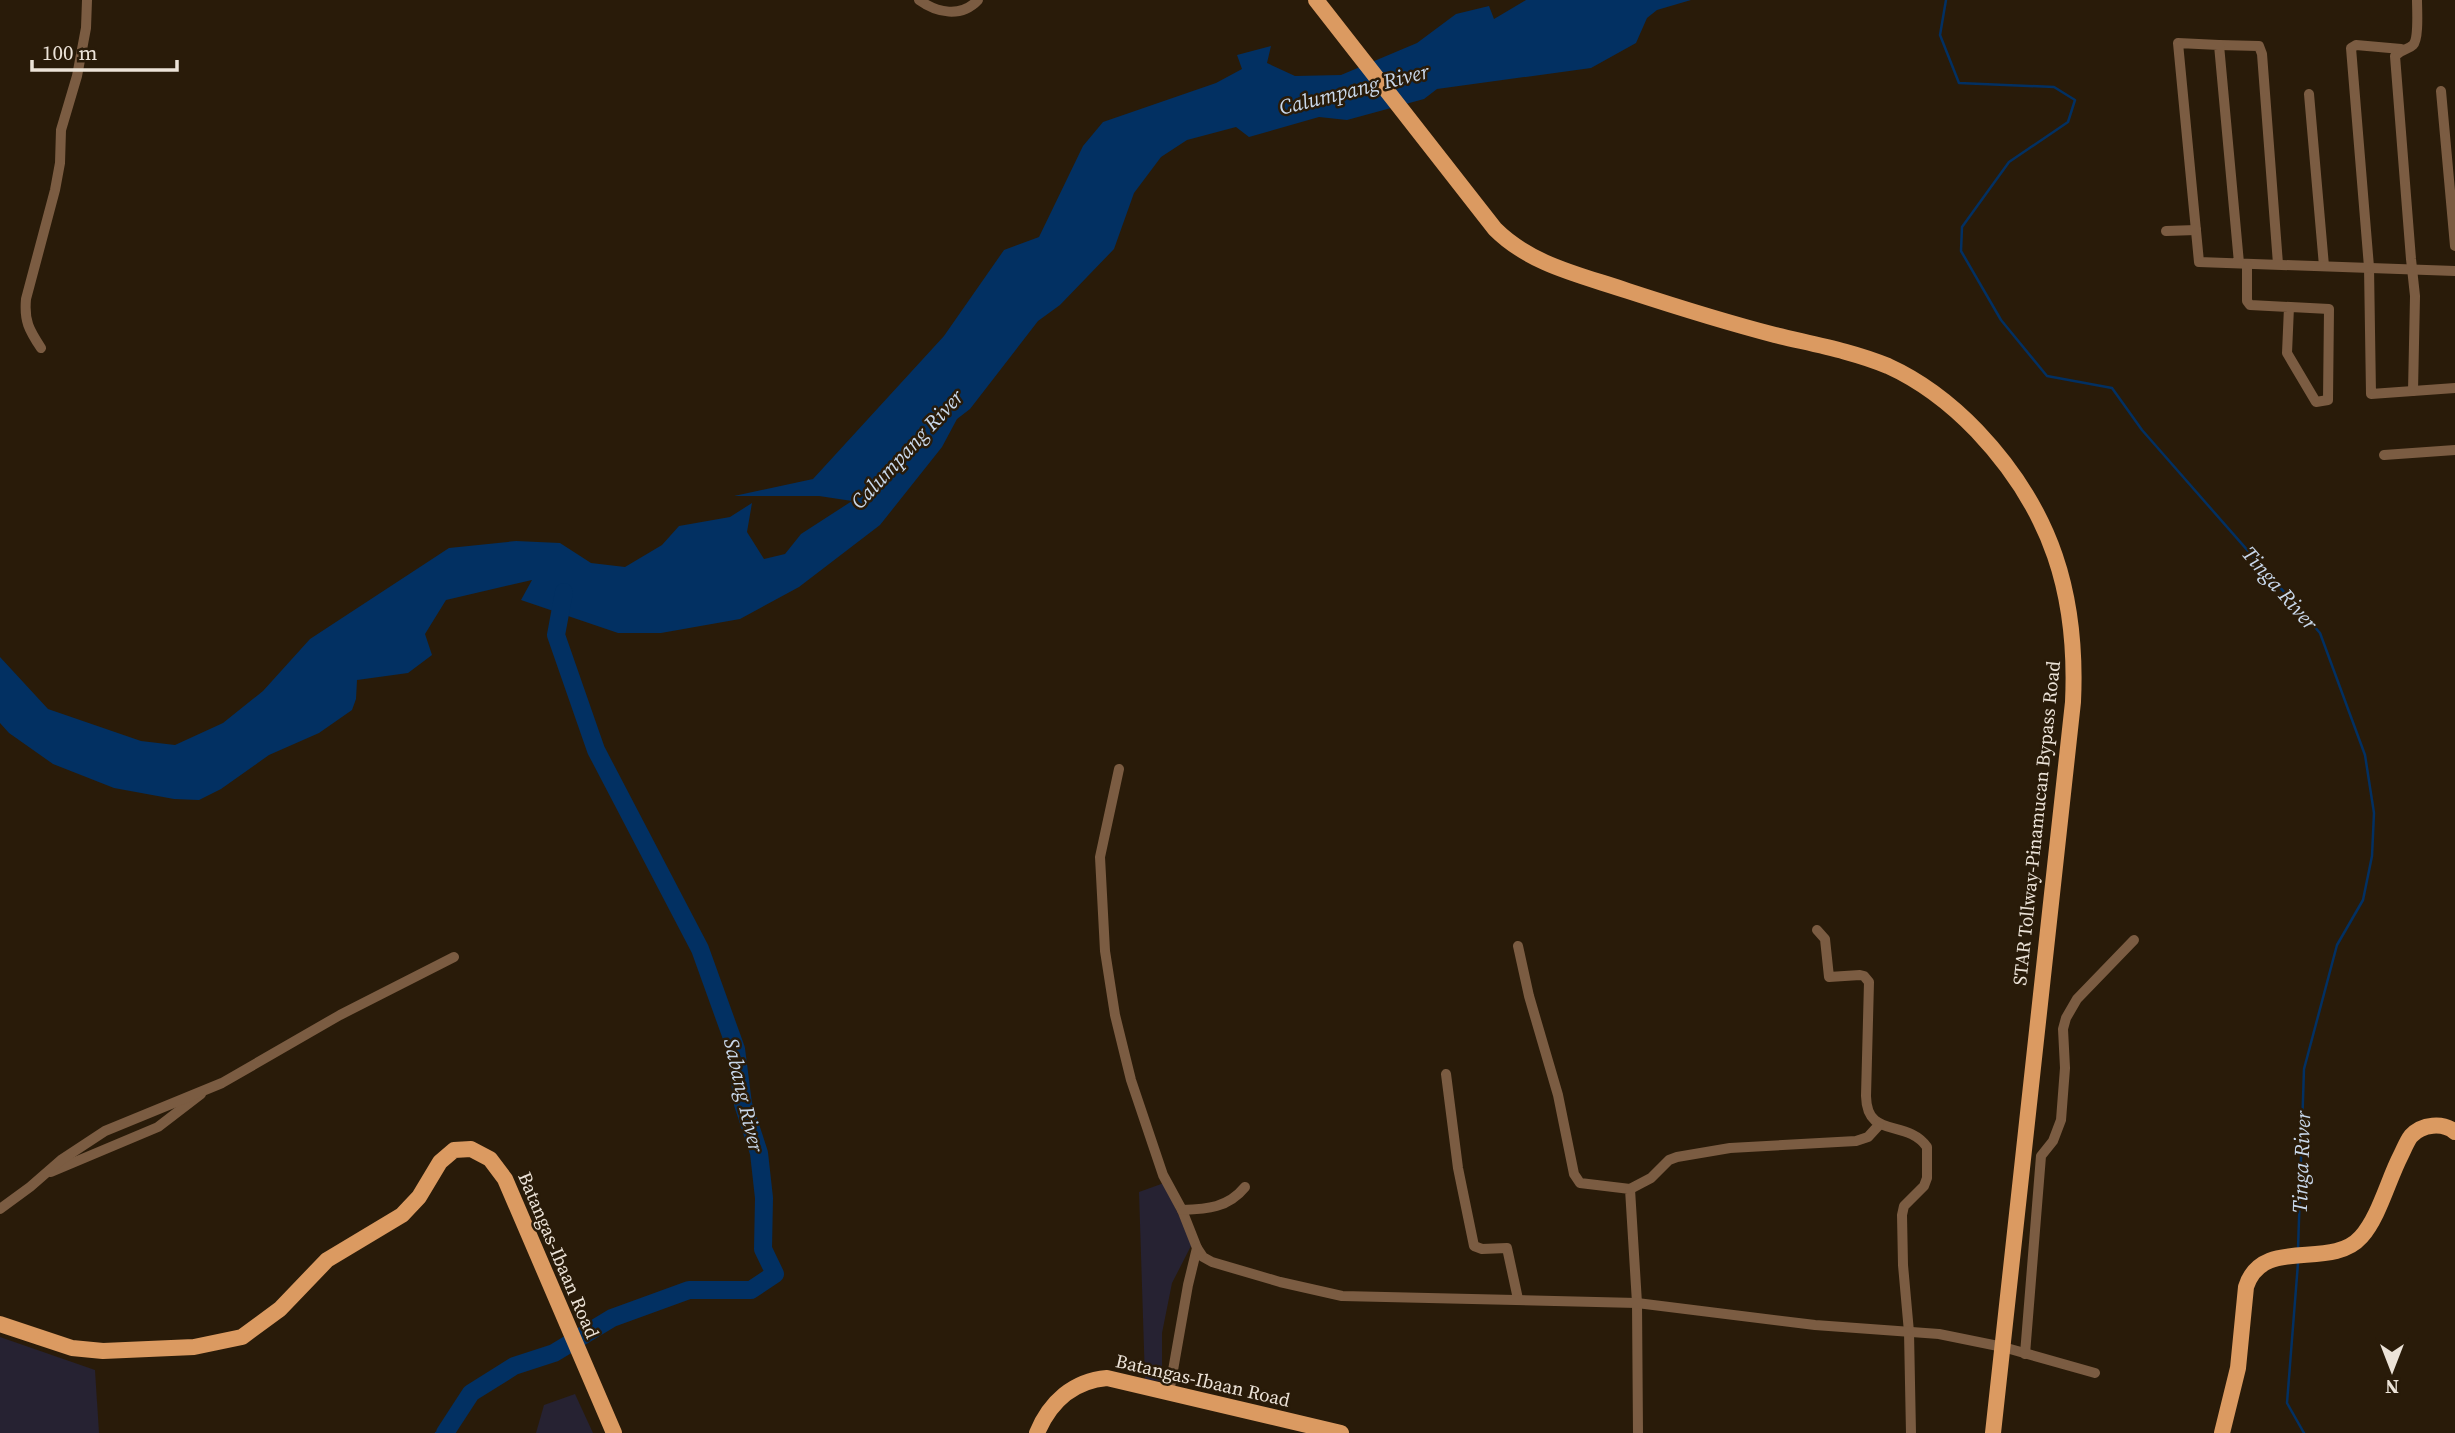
<svg xmlns="http://www.w3.org/2000/svg" width="2455" height="1433" viewBox="0 0 2455 1433" font-family="'Source Serif 4',serif">
	<style>
		.industrial { fill: #262232 }
		.water { fill: #023062 }
		.lines { fill: none; stroke-linecap: round; stroke-linejoin: round }
		.stream { stroke: #023062; stroke-width: 2.5 }
		.river { stroke: #023062; stroke-width: 18 }
		.street { stroke: #7b5c42; stroke-width: 10 }
		.primary { stroke: #db9a61; stroke-width: 16 }
		.labels { text-anchor: middle; dominant-baseline: central; stroke-width: 5; stroke-linejoin: round; paint-order: stroke }
		.street-label { font-size: 19px; fill: #ece3d8; stroke: #291b09 }
		.water-label { font-size: 21px; font-style: italic; fill: #c9d8eb; stroke: #291b09 }
	</style>
	<rect width="100%" height="100%" fill="#291b09"/>
	<g class="industrial">
		<polygon points="1164,1183 1192,1244 1172,1283 1162,1333 1162,1381 1145,1380 1139,1192"/>
		<polygon points="0,1337 95,1370 99,1433 0,1433"/>
		<polygon points="575,1394 593,1433 536,1433 544,1405"/>
	</g>
	<polygon class="water" points="1526,0 1691,0 1657,10 1647,18 1636,43 1591,68 1437,89 1424,99 1347,120 1319,117 1249,137 1236,127 1187,140 1161,157 1134,193 1114,249 1060,305 1038,321 970,409 957,419 942,447 880,525 799,587 740,619 661,633 618,633 521,600 532,580 446,600 425,634 432,655 408,673 357,680 356,699 352,710 319,733 269,755 221,789 199,800 174,799 114,788 53,764 9,733 0,723 0,657 48,709 141,741 175,745 223,723 263,691 310,639 449,548 516,541 560,543 591,563 625,567 662,545 679,526 730,517 752,503 747,532 764,559 785,554 801,534 852,501 819,496 734,496 813,479 944,336 1004,250 1039,237 1083,146 1103,122 1216,83 1242,69 1237,55 1271,46 1267,63 1295,76 1341,75 1417,43 1456,14 1489,6 1494,19"/>
	<g class="lines">
		<g class="stream">
			<polyline points="1946,0 1940,35 1959,83 2054,87 2075,100 2068,122 2009,162 1962,227 1961,251 2001,320 2047,376 2112,388 2142,430 2320,633 2365,755 2374,813 2372,856 2363,900 2337,945 2304,1069 2298,1249"/>
			<polyline points="2298,1263 2287,1403 2304,1433"/>
			<polyline points="436,1433 445,1432"/>
		</g>
		<polyline class="river" points="445,1433 471,1393 514,1366 554,1353 612,1318 689,1290 751,1290 775,1274 763,1249 764,1198 759,1153 743,1104 736,1049 700,949 596,750 556,635 564,592"/>
		<g class="street">
			<path d="M919 0C937 13 961 18 978 0"/>
			<polyline points="2219,45 2259,46 2262,54 2278,264"/>
			<polyline points="2401,49 2356,45 2351,48 2369,267 2371,394 2455,388"/>
			<polyline points="2441,91 2455,246"/>
			<polyline points="2309,94 2324,266"/>
			<polyline points="2166,231 2196,230"/>
			<polyline points="2239,263 2219,45 2178,43 2199,262 2455,271"/>
			<polyline points="2247,264 2247,301 2250,305 2329,309 2328,400 2316,402 2287,353 2289,307"/>
			<path d="M41 348C29 330 24 321 26 299L55 190 60 163 61 130 77 76 86 28 87 0"/>
			<path d="M2413 391 2415 296 2411 259 2395 56C2401 49 2408 50 2413 45 2419 39 2417 9 2417 0"/>
			<polyline points="2384,455 2455,450"/>
			<polyline points="1119,769 1100,857 1105,951 1115,1015 1131,1080 1163,1175 1182,1210 1197,1248 1188,1285 1169,1393"/>
			<path d="M1817 930 1825 939 1829 977 1860 975 1864 976 1869 982 1866 1096C1867 1140 1906 1118 1927 1147V1178L1924 1186 1904 1206 1902 1215 1903 1265 1909 1332 1911 1433"/>
			<polyline points="1518,946 1529,996 1558,1095 1574,1174 1580,1183 1630,1189 1637,1303 1638,1433"/>
			<polyline points="1446,1074 1458,1168 1474,1246 1482,1249 1507,1248 1518,1299"/>
			<polyline points="51,1172 158,1127 201,1094"/>
			<polyline points="1630,1189 1651,1178 1669,1160 1677,1157 1730,1148 1856,1141 1868,1137 1879,1125"/>
			<polyline points="0,1209 30,1187 61,1160 105,1131 222,1083 340,1015 454,957"/>
			<path d="M1182 1210C1207 1209 1228 1208 1245 1187"/>
			<polyline points="1197,1248 1203,1257 1212,1262 1280,1282 1342,1296 1637,1303 1815,1325 1939,1334 2003,1347 2095,1373"/>
			<polyline points="2025,1354 2041,1156 2053,1141 2061,1120 2065,1068 2063,1029 2066,1018 2077,999 2134,940"/>
		</g>
		<g class="primary">
			<path d="M1316 0 1495 229C1531 265 1581 275 1628 291 1677 307 1725 322 1775 335 1812 344 1852 351 1888 366 1921 381 1952 405 1977 431 2052 510 2078 595 2073 702L1993 1433"/>
			<polyline points="0,1324 72,1348 103,1351 194,1347 242,1337 280,1309 327,1260 402,1215 419,1197 440,1162 454,1150 471,1149 490,1159 505,1179 614,1433"/>
			<path d="M1037 1433C1050 1402 1073 1381 1107 1378L1341 1433"/>
			<path d="M2222 1433 2238 1368 2246 1287C2262 1235 2331 1271 2361 1237 2379 1217 2388 1180 2401 1155 2404 1149 2407 1141 2411 1136 2422 1124 2443 1122 2455 1132"/>
		</g>
	</g>
	<g class="labels">
		<g class="street-label">
			<text transform="translate(2036 823) rotate(-84)">STAR Tollway-Pinamucan Bypass Road</text>
			<text transform="translate(559 1255) rotate(67)">Batangas-Ibaan Road</text>
			<text transform="translate(1203 1380) rotate(13)">Batangas-Ibaan Road</text>
		</g>
		<g class="water-label">
			<text transform="translate(1354 89) rotate(-14)">Calumpang River</text>
			<text transform="translate(907 449) rotate(-47)">Calumpang River</text>
			<text transform="translate(2280 588) rotate(49)">Tinga River</text>
			<text transform="translate(744 1095) rotate(77)">Sabang River</text>
			<text transform="translate(2301 1162) rotate(-88)">Tinga River</text>
		</g>
	</g>
	<g transform="translate(2392 1370) rotate(180)" stroke="#291b09" stroke-width="5" paint-order="stroke">
	<path d="M0-5L12 26L0 18L-12 26Z" fill="#ece3d8"/>
	<text y="-10" font-size="19" font-weight="bold" text-anchor="middle" fill="#ece3d8">N</text>
	</g>
	<path d="M32 60v10h145v-10" fill="none" stroke="#ece3d8" stroke-width="3.5"/>
	<text x="42" y="60" font-size="21" fill="#ece3d8" stroke="#291b09" stroke-width="5" paint-order="stroke">100 m</text>
</svg>
